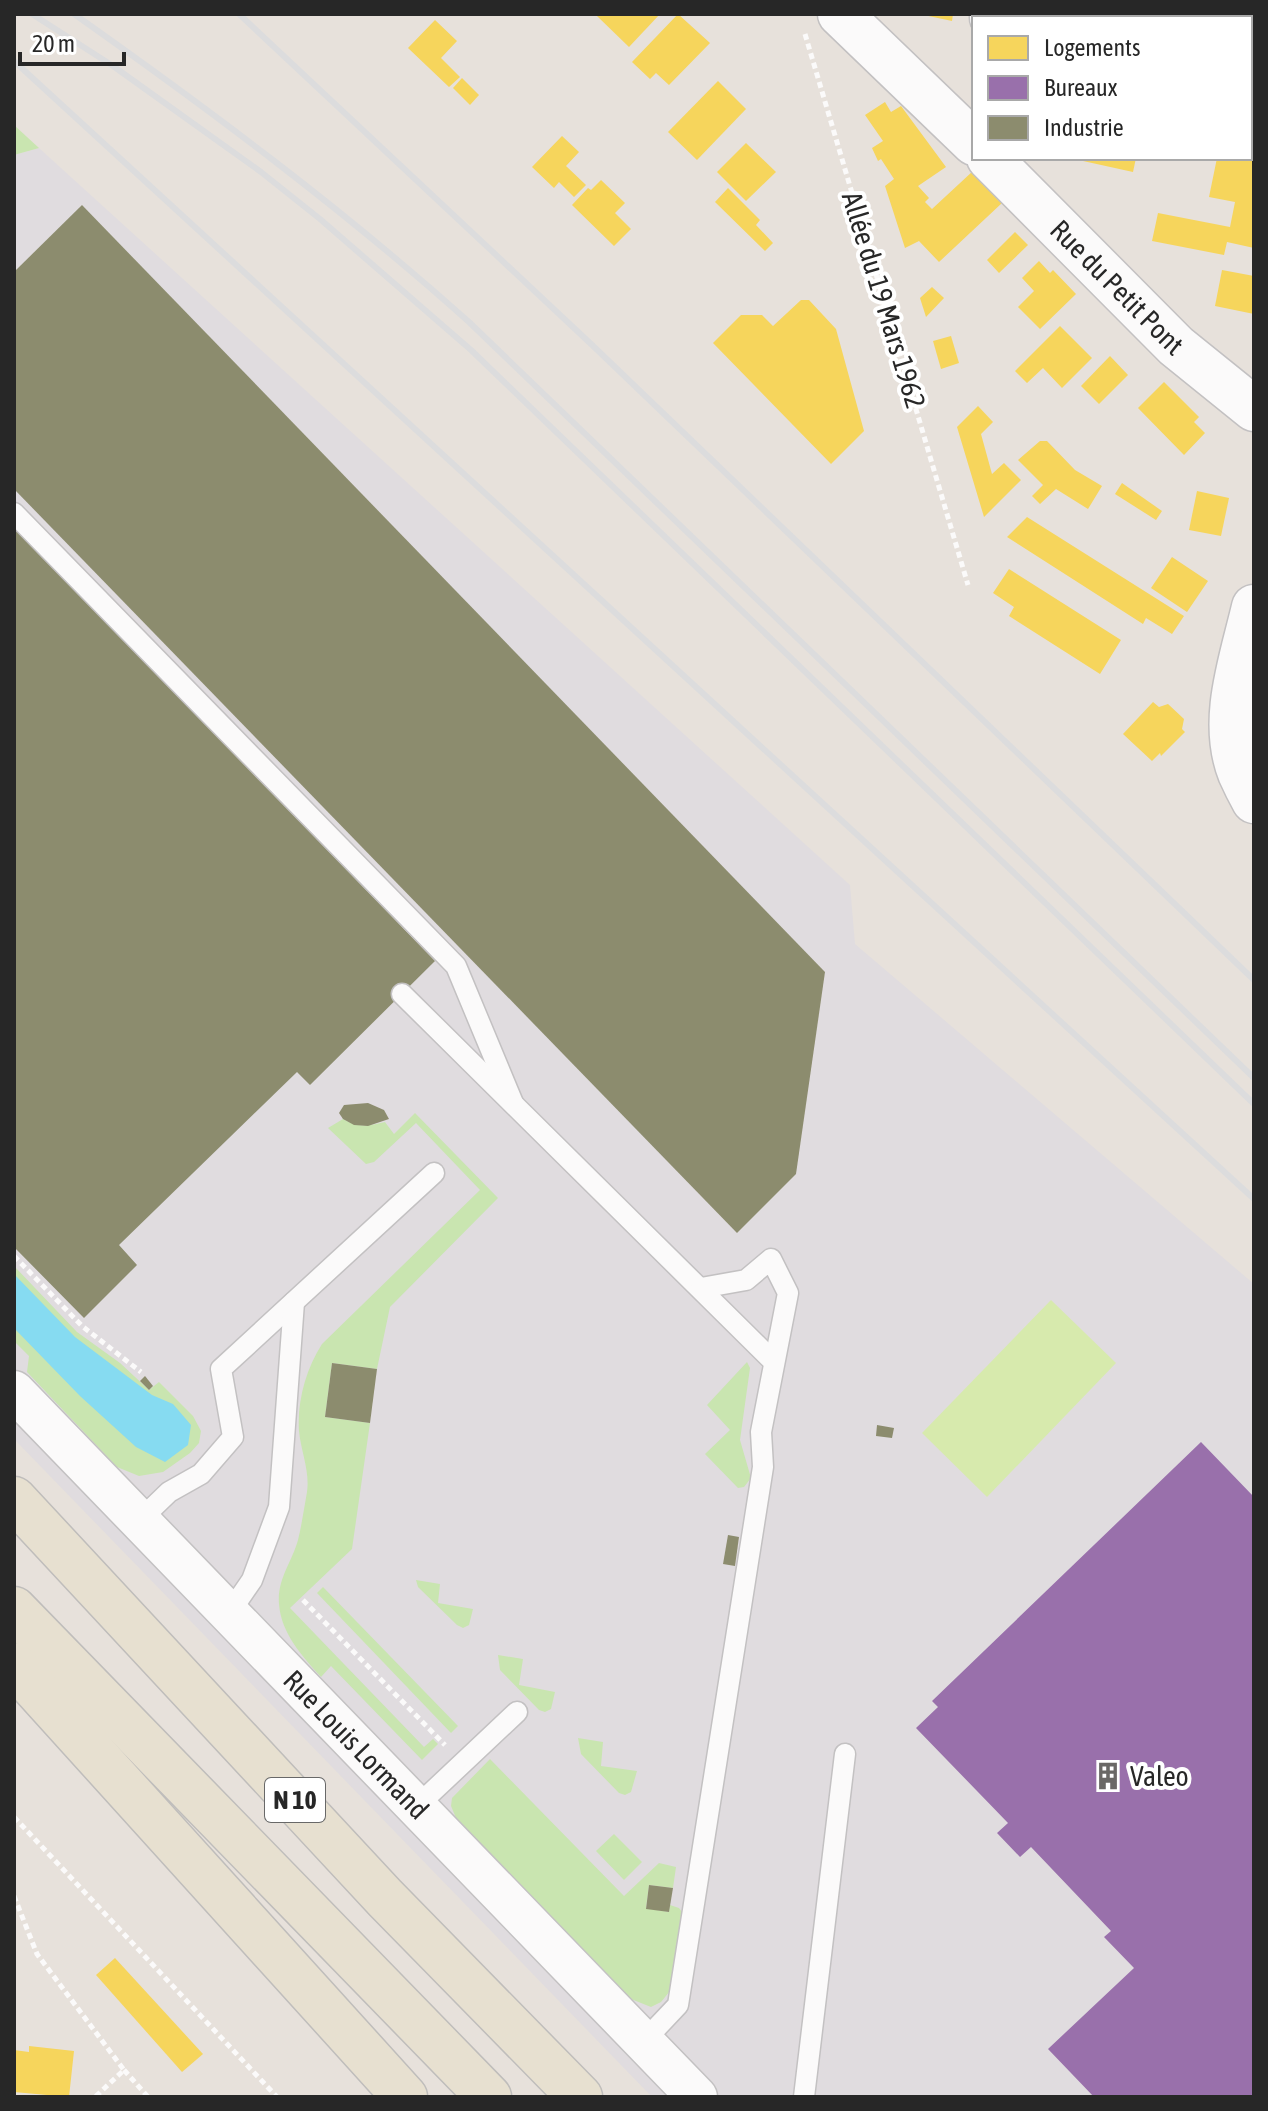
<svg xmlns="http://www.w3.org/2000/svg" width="1268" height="2111" viewBox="0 0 1268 2111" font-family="'Asap Condensed',sans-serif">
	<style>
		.industrial { fill: #e0dcdf }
		.green { fill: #c9e5b0 }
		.pitch { fill: #d7eaad }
		.water { fill: #86dbf1 }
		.homes { fill: #f6d55c }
		.offices { fill: #9970ab }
		.industry { fill: #8c8c6e }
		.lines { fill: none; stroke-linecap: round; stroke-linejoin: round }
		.lane-casing { stroke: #c3c1c2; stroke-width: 23 }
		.street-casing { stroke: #c3c1c2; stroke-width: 43 }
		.secondary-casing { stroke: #c3c1c2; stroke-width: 47 }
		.primary-casing { stroke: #bfbdbb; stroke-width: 47 }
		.path { stroke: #fbfafa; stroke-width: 5; stroke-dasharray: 6 4; stroke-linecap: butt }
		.lane { stroke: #fbfafa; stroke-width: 20 }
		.street { stroke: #fbfafa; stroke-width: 40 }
		.secondary { stroke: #fbfafa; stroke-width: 44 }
		.primary { stroke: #e7e0d0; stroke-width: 44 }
		.rail { stroke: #dcdcdd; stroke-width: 6 }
		.labels { text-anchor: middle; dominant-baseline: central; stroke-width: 8; stroke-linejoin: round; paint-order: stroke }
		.shield { fill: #fff; stroke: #686868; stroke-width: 2 }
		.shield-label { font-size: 26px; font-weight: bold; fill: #272727 }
		.street-label { font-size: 28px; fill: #272727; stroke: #fff }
		.poi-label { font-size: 28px; fill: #272727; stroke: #fff; text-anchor: start }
	</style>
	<rect width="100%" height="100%" fill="#e7e1db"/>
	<polygon class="industrial" points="39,148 850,885 855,944 1254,1284 1254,2097 652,2097 14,1439 14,155"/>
	<g class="green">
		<polygon points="14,125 39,148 14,155"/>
		<path d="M415 1113 498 1198 390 1307 377 1369 332 1363 325 1417 370 1423 352 1549 290 1608 424 1747 433 1739 438 1744 422 1760 331 1666 321 1677C302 1656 281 1633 279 1604 277 1579 292 1562 298 1540 302 1524 304 1508 307 1492 310 1471 301 1452 299 1431 297 1401 306 1369 322 1344L480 1190 416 1123 374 1162 366 1164 328 1128 343 1119C358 1128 368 1126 385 1122L394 1134Z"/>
		<polygon points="14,1266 77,1332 120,1363 149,1390 159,1382 193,1416 201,1431 199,1443 190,1453 163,1472 139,1476 117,1467 27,1372 29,1356 14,1341"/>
		<polygon points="747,1362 750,1368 740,1440 751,1478 744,1487 738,1488 705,1454 730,1430 707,1405"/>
		<polygon points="416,1580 440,1584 438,1603 473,1609 469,1625 463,1628 457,1625 418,1587"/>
		<polygon points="323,1587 458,1726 451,1733 317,1593"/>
		<polygon points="498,1655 523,1659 519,1685 555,1692 551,1709 545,1712 539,1710 500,1670"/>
		<polygon points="578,1738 603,1742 601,1766 637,1771 631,1792 625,1795 619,1793 581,1754"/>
		<polygon points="490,1759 624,1896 659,1863 676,1867 673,1888 649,1885 646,1908 669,1912 670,1905 679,1908 682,1912 670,1991 661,2002 651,2007 631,1999 456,1818 451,1806 452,1798"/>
		<polygon points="614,1834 642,1862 624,1880 596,1851"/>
	</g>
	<polygon class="pitch" points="1051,1300 1116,1363 987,1497 922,1433"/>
	<polygon class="water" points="14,1274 75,1337 152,1395 173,1404 191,1425 188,1445 165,1462 136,1447 80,1396 14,1328"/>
	<g class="homes">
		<polygon points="599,14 660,14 629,47 597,16"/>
		<polygon points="678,14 710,43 669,85 656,73 650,79 632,62"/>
		<polygon points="919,14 953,14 952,21"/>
		<rect x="1041" y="14" width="61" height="4"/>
		<polygon points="1187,14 1227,14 1231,15 1230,18 1187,18"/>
		<polygon points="435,20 457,41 441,58 460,77 449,87 408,48"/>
		<polygon points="462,78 479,95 470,105 453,88"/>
		<polygon points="1250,78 1254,79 1254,248 1227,242 1224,255 1152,241 1158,213 1230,227 1235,202 1209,197 1217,158 1250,158"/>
		<polygon points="718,81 746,109 697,160 668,132"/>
		<polygon points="885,102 891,112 901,106 946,167 918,186 929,198 925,202 932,209 973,171 1002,203 939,262 919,241 905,248 885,186 894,179 881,159 878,161 872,148 883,141 865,115"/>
		<polygon points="562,136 579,152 566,166 586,185 574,197 559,182 554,188 532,167"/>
		<polygon points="746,143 776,172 746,201 717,172"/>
		<polygon points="1084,158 1136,158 1133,172 1083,161"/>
		<polygon points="601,180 625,203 615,213 631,229 614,246 572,205 588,188 591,190"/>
		<polygon points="728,188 760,220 756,225 773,243 765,251 715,202"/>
		<polygon points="1015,232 1028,245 999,273 987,260"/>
		<polygon points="1039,261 1050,273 1053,270 1076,294 1040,329 1018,307 1034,291 1022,278"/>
		<polygon points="1222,270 1254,276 1254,314 1215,306"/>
		<polygon points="932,287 944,298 926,317 920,298"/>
		<polygon points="801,300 809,300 836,329 864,431 831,464 713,343 741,315 762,315 773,326"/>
		<polygon points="1060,326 1092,358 1062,388 1043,368 1027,383 1015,371"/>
		<polygon points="951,336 959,363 941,369 933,341"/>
		<polygon points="1110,356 1128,375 1099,404 1081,386"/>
		<polygon points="1164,382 1199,417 1194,422 1205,433 1184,455 1138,408"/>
		<polygon points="978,406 993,422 981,434 992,474 1004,463 1021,480 984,517 957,427"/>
		<polygon points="1040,441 1047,441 1075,470 1102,486 1088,509 1056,489 1040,504 1032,496 1043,485 1018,460"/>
		<polygon points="1122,483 1162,511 1156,520 1115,494"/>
		<polygon points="1197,491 1229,498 1221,536 1189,530"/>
		<polygon points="1027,517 1184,616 1172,634 1146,618 1143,624 1007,537"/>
		<polygon points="1172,557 1208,581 1187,612 1151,588"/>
		<polygon points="1009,569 1121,640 1100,674 1009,616 1014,607 993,593"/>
		<polygon points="1153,702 1159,707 1168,704 1184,719 1182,729 1185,732 1161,756 1160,753 1152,761 1123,734"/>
		<polygon points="115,1958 203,2054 182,2072 96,1975"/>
		<polygon points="29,2046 74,2051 69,2097 14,2092 14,2050 29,2052"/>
	</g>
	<polygon class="offices" points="1201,1442 1254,1497 1254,2097 1094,2097 1048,2049 1134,1968 1104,1937 1111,1931 1031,1847 1020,1857 997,1833 1008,1823 916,1728 938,1707 932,1701"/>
	<g class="industry">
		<polygon points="82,205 825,972 796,1174 737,1233 14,489 14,272"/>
		<polygon points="14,527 435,961 310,1085 297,1072 119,1245 137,1265 84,1318 14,1247"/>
		<polygon points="368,1103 384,1110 389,1119 368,1126 354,1125 343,1119 339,1113 344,1105"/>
		<polygon points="332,1363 377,1369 370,1423 325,1417"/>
		<polygon points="145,1376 153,1386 149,1390 140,1381"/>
		<polygon points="877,1425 894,1428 892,1438 876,1436"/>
		<polygon points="728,1535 739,1537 735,1566 723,1564"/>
		<polygon points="649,1885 673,1888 669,1912 646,1909"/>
	</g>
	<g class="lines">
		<defs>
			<g id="lane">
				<polyline points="14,513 456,966 513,1103"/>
				<polyline points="402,994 773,1361"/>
				<polyline points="140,1520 169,1492 201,1474 233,1437 221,1369 434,1173"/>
				<polyline points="230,1612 252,1580 279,1507 294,1302"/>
				<polyline points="416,1807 517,1712"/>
				<polyline points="643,2042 678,2005 763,1467 761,1432 788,1293 771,1259 746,1280 701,1288"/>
				<polyline points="804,2097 845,1754"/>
			</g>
			<g id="street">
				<polyline points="990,18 990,14"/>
				<path id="s1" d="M14 1391 697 2097"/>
			</g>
			<g id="secondary">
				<polyline points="840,14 974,143"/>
				<path id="s2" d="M989 158 1176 346 1254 409"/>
				<path d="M1254 607C1242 659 1219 720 1240 773 1244 782 1249 792 1254 801"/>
			</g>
			<g id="primary">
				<polyline points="14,1499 385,1898 580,2097"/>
				<polyline points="14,1609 489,2097"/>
				<polyline points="14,1665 405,2097"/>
			</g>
		</defs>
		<use href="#lane" class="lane-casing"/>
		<use href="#street" class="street-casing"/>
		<use href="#secondary" class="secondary-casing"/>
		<use href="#primary" class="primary-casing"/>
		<g class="path">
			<polyline points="805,34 968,585"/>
			<polyline points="14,1256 82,1326 141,1372"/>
			<polyline points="303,1600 445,1745"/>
			<polyline points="14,1817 277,2097"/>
			<polyline points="14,1896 37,1954 124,2070 95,2097"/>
			<polyline points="124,2070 148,2097"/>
		</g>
		<use href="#lane" class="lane"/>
		<use href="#street" class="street"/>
		<use href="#secondary" class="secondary"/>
		<use href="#primary" class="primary"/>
		<g class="rail">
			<polyline points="32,14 113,66 261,172 320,219 471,350 1254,1104"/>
			<path d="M74 14C210 110 344 210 469 322L1254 1078"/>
			<polyline points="239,14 590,343 1254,980"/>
			<polyline points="14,61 1254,1199"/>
		</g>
	</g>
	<defs>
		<symbol id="building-bare" viewBox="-9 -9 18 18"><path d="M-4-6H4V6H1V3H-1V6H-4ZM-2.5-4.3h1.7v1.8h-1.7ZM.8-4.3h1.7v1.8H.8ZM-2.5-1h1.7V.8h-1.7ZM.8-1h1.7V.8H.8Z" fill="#6a6866" stroke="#fff" stroke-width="2.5" paint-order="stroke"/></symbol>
	</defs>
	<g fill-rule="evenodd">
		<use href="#building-bare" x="1088" y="1756" width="40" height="40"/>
	</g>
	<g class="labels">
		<rect class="shield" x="265" y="1778" width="60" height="44" rx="6"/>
		<g class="shield-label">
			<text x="295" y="1800">N 10</text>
		</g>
		<g class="street-label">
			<text stroke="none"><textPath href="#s2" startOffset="182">Rue du Petit Pont</textPath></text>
			<text transform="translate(884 300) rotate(73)">Allée du 19 Mars 1962</text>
			<text stroke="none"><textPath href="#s1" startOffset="492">Rue Louis Lormand</textPath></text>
		</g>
		<g class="poi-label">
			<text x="1130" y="1776">Valeo</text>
		</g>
	</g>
	<rect width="1268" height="2111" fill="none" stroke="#272727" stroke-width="32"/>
	<rect x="972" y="16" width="280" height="144" fill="#ffffff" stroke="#a9a9a9" stroke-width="2"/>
	<rect x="988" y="36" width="40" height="24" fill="#f6d55c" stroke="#a9a9a9" stroke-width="2"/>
	<text x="1044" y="56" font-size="24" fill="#272727">Logements</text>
	<rect x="988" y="76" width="40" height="24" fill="#9970ab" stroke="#a9a9a9" stroke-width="2"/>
	<text x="1044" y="96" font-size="24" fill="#272727">Bureaux</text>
	<rect x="988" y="116" width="40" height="24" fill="#8c8c6e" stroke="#a9a9a9" stroke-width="2"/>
	<text x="1044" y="136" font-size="24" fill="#272727">Industrie</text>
	<path d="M20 52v12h104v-12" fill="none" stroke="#272727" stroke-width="4"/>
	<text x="32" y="52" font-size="24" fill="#272727" stroke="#ffffff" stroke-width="6" paint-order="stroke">20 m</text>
</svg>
